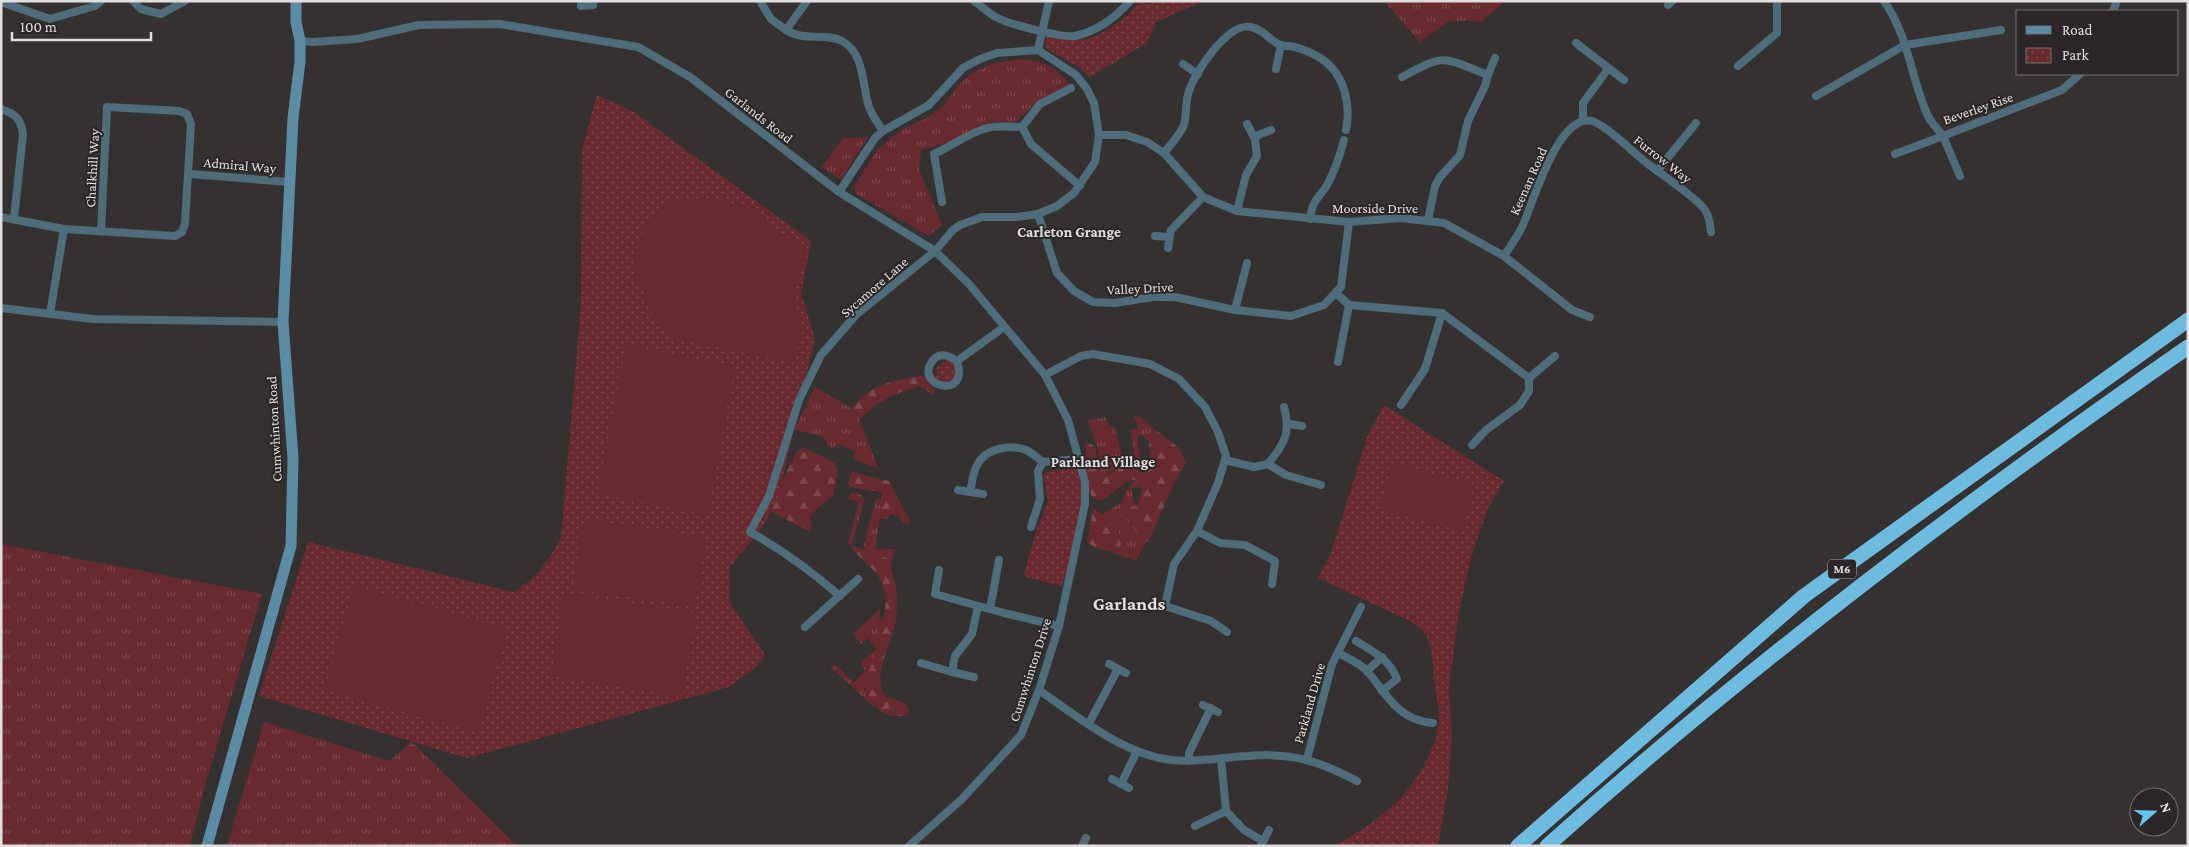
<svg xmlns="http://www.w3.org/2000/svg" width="2189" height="847" viewBox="0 0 2189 847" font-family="'Crimson Pro',serif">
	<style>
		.grass { fill: url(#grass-tufts) }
		.forest { fill: url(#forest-firs) }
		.park { fill: url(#park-dots) }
		.garden { fill: #682a2f }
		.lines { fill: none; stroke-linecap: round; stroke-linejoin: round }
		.street { stroke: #4f6c7b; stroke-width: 8 }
		.secondary { stroke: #5c8ca4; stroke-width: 11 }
		.highway { stroke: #6ebbe0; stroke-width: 15 }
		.labels { text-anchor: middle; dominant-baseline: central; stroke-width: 4; stroke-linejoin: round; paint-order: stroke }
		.shield { fill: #2b2727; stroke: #aaa7a7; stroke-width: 1 }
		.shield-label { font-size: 12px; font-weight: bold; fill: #e0dede }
		.street-label { font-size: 14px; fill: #e0dede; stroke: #2b2727 }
		.neighbourhood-label { font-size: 15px; font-weight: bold; fill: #e0dede; stroke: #2b2727 }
		.district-label { font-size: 19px; font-weight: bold; fill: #e0dede; stroke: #2b2727 }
	</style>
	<defs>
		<pattern id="grass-tufts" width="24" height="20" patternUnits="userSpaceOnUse" patternTransform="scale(1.25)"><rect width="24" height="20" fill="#682a2f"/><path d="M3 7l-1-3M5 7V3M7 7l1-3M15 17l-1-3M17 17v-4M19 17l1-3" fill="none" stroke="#7d484d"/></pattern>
		<pattern id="forest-firs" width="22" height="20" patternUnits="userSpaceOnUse" patternTransform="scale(1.25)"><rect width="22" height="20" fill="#682a2f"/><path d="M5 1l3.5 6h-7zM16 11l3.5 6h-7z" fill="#7d484d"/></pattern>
		<pattern id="park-dots" width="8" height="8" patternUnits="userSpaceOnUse" patternTransform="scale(1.25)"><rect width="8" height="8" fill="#682a2f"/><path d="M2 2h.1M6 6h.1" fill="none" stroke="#7d484d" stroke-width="1.8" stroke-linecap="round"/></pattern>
	</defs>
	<rect width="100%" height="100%" fill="#353131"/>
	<g class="grass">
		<polygon points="1384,1 1505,1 1482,21 1449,21 1420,42"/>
		<path d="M1023 59C1046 62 1057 67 1071 86L1039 101 1014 123 993 122 975 128 953 141 921 150 919 170 942 225 929 236 855 193V185L878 149 901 130 928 117 944 105 960 83 972 73 994 63Z"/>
		<polygon points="868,137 841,180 822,167 843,138"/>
		<polygon points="815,387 856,411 878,468 855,460 854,451 838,444 832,450 822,436 794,430"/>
		<polygon points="1134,414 1142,418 1153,428 1150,441 1139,434 1137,437 1141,465 1111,471 1103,477 1100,476 1098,450 1088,420 1106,417 1109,427 1115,427 1124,465 1136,463 1130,430 1138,428"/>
		<path d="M1135 480 1139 486 1132 489 1133 502 1138 506 1130 507 1127 517 1145 543 1136 561 1111 552 1117 553C1124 540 1118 519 1103 514L1122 502 1125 493Z"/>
		<polygon points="852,492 862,495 864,501 852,545 848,544 858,505 858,502 848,499"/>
		<polygon points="876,499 881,499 880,505 905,512 910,520 908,524 901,522 900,517 890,514 888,519 880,518 875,549 895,549 892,560 878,557 863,548"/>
		<polygon points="1,544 262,594 205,785 190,846 1,846"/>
		<path d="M880 609 879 621 884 618C877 629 881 641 876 652 871 664 867 673 863 686L876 709 831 667 834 664 854 682 865 671 861 662 876 649 868 638 861 644 853 634Z"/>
		<polygon points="264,722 389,761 412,742 517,846 227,846"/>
	</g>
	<g class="forest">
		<path d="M924 375 935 391 933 395 920 386C898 392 874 402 860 420L856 411 851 409C873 382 893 381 924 375Z"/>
		<path d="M1153 428 1179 448 1186 463 1172 487 1150 539 1145 543C1139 534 1124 519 1127 507L1138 506 1142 489 1135 480C1129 479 1126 483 1121 486 1116 489 1111 495 1106 498 1081 512 1086 454 1086 442L1093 445 1095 448 1100 476 1103 477C1120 468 1131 461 1151 468 1151 457 1146 438 1153 428Z"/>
		<polygon points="803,447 835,463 838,470 833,496 816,509 810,517 811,532 771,512 768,509 797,451"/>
		<polygon points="852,472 889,481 905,512 883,511 880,509 882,494 880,492 850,487 848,483"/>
		<path d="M1093 509C1116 521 1117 519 1121 546L1117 553 1096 548 1087 542Z"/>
		<path d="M853 546 892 560 890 566C898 586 899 607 894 628 889 649 872 676 885 696 894 701 907 699 909 712L905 716C878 718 875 706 863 686L870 663 877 650 879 626 884 618 886 598 882 583 877 574 851 548Z"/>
	</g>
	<g class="park">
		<path d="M1140 1H1204L1156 22 1147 43 1090 77 1079 67 1048 50 1045 45 1047 36C1054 38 1062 40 1070 40 1097 42 1124 21 1140 1Z"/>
		<path d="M597 95 634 112 811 241 801 294 815 338 778 498 759 533 730 566V603L765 655 756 667 729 687 467 758 259 696 308 542 514 592C537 578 548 561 561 538L581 304 582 149Z"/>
		<polygon points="947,360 952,361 962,371 961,380 956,384 939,381 936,377 937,367"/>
		<path d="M1384 405 1504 481 1488 508 1471 557 1459 612 1449 686 1452 737 1448 788 1438 846H1334C1383 820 1424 786 1438 729 1441 715 1436 695 1434 680 1433 666 1433 644 1424 632 1421 628 1416 625 1412 622L1318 578 1331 553 1367 437Z"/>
		<path d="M1076 468C1095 489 1069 561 1062 586L1025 577 1024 574 1037 529 1048 501 1043 476 1046 472Z"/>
	</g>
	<g class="garden">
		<polygon points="708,198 747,207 806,251 794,295 803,330 793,363 674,338 654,317 632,266 643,231 654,215 678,199"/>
		<polygon points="626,345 735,366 707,515 598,494"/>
		<polygon points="1392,463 1474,485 1462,531 1380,510"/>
		<polygon points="585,519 706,537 695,606 572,590"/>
		<polygon points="354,586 507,629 478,733 325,690"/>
		<polygon points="564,593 696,613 682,697 551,676"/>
	</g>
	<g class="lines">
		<g class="street">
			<polyline points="133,1 141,9 161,14 185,1"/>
			<polyline points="581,1 581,6 593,5"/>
			<polyline points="760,1 771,19 786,30"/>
			<path d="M807 1 786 30C805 42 824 32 842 41 865 53 862 86 869 107 872 116 878 123 883 131"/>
			<path d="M974 1C981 6 988 13 996 17 1007 24 1063 38 1075 36 1098 31 1115 18 1130 1"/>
			<path d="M1884 1C1908 35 1911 77 1927 114 1930 122 1938 129 1943 136L2062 90 2080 74"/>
			<polyline points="1,2 50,19 95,6 101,1"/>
			<polyline points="1668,5 1672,1"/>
			<polyline points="2113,11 2117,1"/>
			<polyline points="300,41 313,42 357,39 419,25 500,24 638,47 690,77 839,192 935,251 969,284 1045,375 1068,420 1085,482 1085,504 1059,626 1039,690 1021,735 962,799 909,846"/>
			<polyline points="1576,43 1624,80"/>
			<polyline points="1038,50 1049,1"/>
			<polyline points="1183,64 1198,74"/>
			<polyline points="1738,66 1777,33 1777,1"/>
			<polyline points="1276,69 1281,45"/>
			<polyline points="1488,75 1495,58"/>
			<path d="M1402 77C1446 53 1442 57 1488 75L1485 86 1468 121 1460 155 1440 177 1435 186 1428 220"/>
			<polyline points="1816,96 1905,45 2001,30"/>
			<path d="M1 109C16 114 21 119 23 134L14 219"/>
			<polyline points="1583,121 1583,103 1608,69"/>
			<polyline points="1247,124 1255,139"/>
			<polyline points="1022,127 1040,104 1071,88"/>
			<polyline points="1099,135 1126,135 1147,142 1164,153 1203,197 1237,211 1349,222 1401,218 1444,223 1504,256 1572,310 1590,317"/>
			<path d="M1164 153C1170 145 1180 135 1184 125 1187 114 1185 102 1189 91 1195 72 1228 22 1251 27 1263 29 1269 40 1280 45 1285 47 1289 45 1294 47 1303 49 1314 54 1322 59 1345 75 1351 105 1346 130"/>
			<polyline points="1895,154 1943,136 1960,176"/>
			<polyline points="1657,171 1696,123"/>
			<polyline points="190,174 289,182"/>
			<path d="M839 192 875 138 883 131 929 105 963 68 980 59 997 53 1038 50 1076 75 1087 89 1094 103 1099 135 1095 162 1074 193 1057 206 1038 214 1017 217H982L960 225 953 230 935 251 856 315 821 355 799 400 769 496 750 532C783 550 811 571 840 596"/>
			<path d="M942 202 934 154C952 146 968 133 987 128 997 125 1011 127 1022 127L1031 144 1080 186"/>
			<polyline points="1237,211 1246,175 1257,156 1255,139 1258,135 1271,130"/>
			<polyline points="1038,214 1057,273 1074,291 1093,302 1115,303 1153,297 1175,297 1235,310 1291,316 1324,305 1341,287 1349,222"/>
			<polyline points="1,217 64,229 175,236 182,232 185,224 191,124 187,114 179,111 107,107 101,231"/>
			<path d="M1310 219C1313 198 1318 200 1327 185 1335 171 1340 155 1344 140"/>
			<polyline points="1155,236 1169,237"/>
			<polyline points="1168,248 1171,230 1203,197"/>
			<path d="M1504 256C1510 247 1517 237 1522 227 1533 204 1557 114 1592 121 1607 125 1637 157 1652 167 1665 177 1697 198 1705 210 1710 217 1710 225 1711 232"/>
			<polyline points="1336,293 1349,305 1442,313 1529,378 1529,391 1520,405 1486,430 1472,445"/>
			<polyline points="1,308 93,319 283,322"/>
			<polyline points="1235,310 1247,263"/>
			<polyline points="50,314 64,229"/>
			<path d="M957 361C948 355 938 351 931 363 916 387 970 400 957 361L1004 327"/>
			<polyline points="1338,362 1349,305"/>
			<polyline points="1045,375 1081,356 1093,354 1150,364 1179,379 1205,407 1218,432 1226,456 1218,483 1197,531 1174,564 1165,606 1211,621 1227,632"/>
			<polyline points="1529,378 1555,356"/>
			<polyline points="1401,405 1425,369 1442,313"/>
			<polyline points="1289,424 1302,426"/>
			<path d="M1225 460 1254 467 1268 464C1285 443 1291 433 1284 407"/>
			<polyline points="1268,464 1286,475 1321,485"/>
			<polyline points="958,490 983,494"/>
			<path d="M970 492C972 483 973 473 977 465 986 448 1010 444 1026 450 1033 453 1037 458 1043 462L1080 459"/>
			<polyline points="1031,527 1040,499 1038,471 1043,462"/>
			<polyline points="1197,531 1220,543 1245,545 1275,561 1272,584"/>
			<polyline points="939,570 935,594 1004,613 1059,626"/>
			<polyline points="990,609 999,560"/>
			<polyline points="805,627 858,579"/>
			<path d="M1356 641C1374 652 1389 659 1397 679L1382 691"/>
			<path d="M1338 653C1348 658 1360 663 1368 672 1388 696 1398 720 1433 723"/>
			<polyline points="921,663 952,672"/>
			<polyline points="1109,664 1126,673"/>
			<polyline points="1367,671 1382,657"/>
			<polyline points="974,677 952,672 955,656 972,634 978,606"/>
			<path d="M1039 690C1077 717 1125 755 1172 760 1198 763 1223 757 1248 756 1290 752 1320 761 1357 781"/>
			<polyline points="1203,705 1218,712"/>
			<polyline points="1089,723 1118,669"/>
			<polyline points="1221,759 1226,811 1244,830 1263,841"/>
			<polyline points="1307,759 1332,664 1361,607"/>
			<polyline points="1189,761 1189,753 1211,708"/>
			<polyline points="1112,779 1129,788"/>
			<polyline points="1121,784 1137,751"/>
			<polyline points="1195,826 1226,811"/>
			<polyline points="1082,846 1086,838"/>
			<polyline points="1261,846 1269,830"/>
		</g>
		<polyline class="secondary" points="207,846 291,546 293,458 283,322 293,118 300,62 300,41 296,22 296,1"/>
		<g class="highway">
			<polyline points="1518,846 1804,596 2188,320"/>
			<path d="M1547 846C1749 665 1966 501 2188 347"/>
		</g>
	</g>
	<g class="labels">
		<rect class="shield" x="1828" y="559.5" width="28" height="19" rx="4"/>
		<g class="shield-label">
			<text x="1842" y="569">M6</text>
		</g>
		<g class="street-label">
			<text transform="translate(1978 108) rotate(-19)">Beverley Rise</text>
			<text transform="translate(759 115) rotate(38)">Garlands Road</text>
			<text transform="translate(1663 159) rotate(38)">Furrow Way</text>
			<text transform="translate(240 165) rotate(5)">Admiral Way</text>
			<text transform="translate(92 168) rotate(-87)">Chalkhill Way</text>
			<text transform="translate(1528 181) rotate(-66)">Keenan Road</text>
			<text x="1375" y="208">Moorside Drive</text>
			<text transform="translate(874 287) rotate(-41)">Sycamore Lane</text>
			<text transform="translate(1140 288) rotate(-3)">Valley Drive</text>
			<text transform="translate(274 429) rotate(-93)">Cumwhinton Road</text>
			<text transform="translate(1030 670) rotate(-72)">Cumwhinton Drive</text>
			<text transform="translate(1309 703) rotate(-74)">Parkland Drive</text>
		</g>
		<g class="neighbourhood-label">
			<text x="1069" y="232">Carleton Grange</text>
			<text x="1103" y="462">Parkland Village</text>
		</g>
		<g class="district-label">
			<text x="1129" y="603">Garlands</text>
		</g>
	</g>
	<rect width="2189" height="847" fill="none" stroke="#e0dede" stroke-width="5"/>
	<rect x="2016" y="10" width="162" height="65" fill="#2b2727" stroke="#737070"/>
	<rect x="2026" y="26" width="25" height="8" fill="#5c8ca4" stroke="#737070"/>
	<text x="2062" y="35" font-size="15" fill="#e0dede">Road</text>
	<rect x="2026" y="48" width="25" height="15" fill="url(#park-dots)" stroke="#737070"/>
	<text x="2062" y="60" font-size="15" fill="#e0dede">Park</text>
	<g transform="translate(2154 812) rotate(70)"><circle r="24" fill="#2b2727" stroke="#737070"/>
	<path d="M0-4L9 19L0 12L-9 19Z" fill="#68c4f0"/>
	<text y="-8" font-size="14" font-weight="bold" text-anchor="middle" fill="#e0dede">N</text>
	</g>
	<path d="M12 32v8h139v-8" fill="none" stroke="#e0dede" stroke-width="2.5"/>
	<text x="20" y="32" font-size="15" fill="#e0dede" stroke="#2b2727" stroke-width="4" paint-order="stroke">100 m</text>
</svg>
